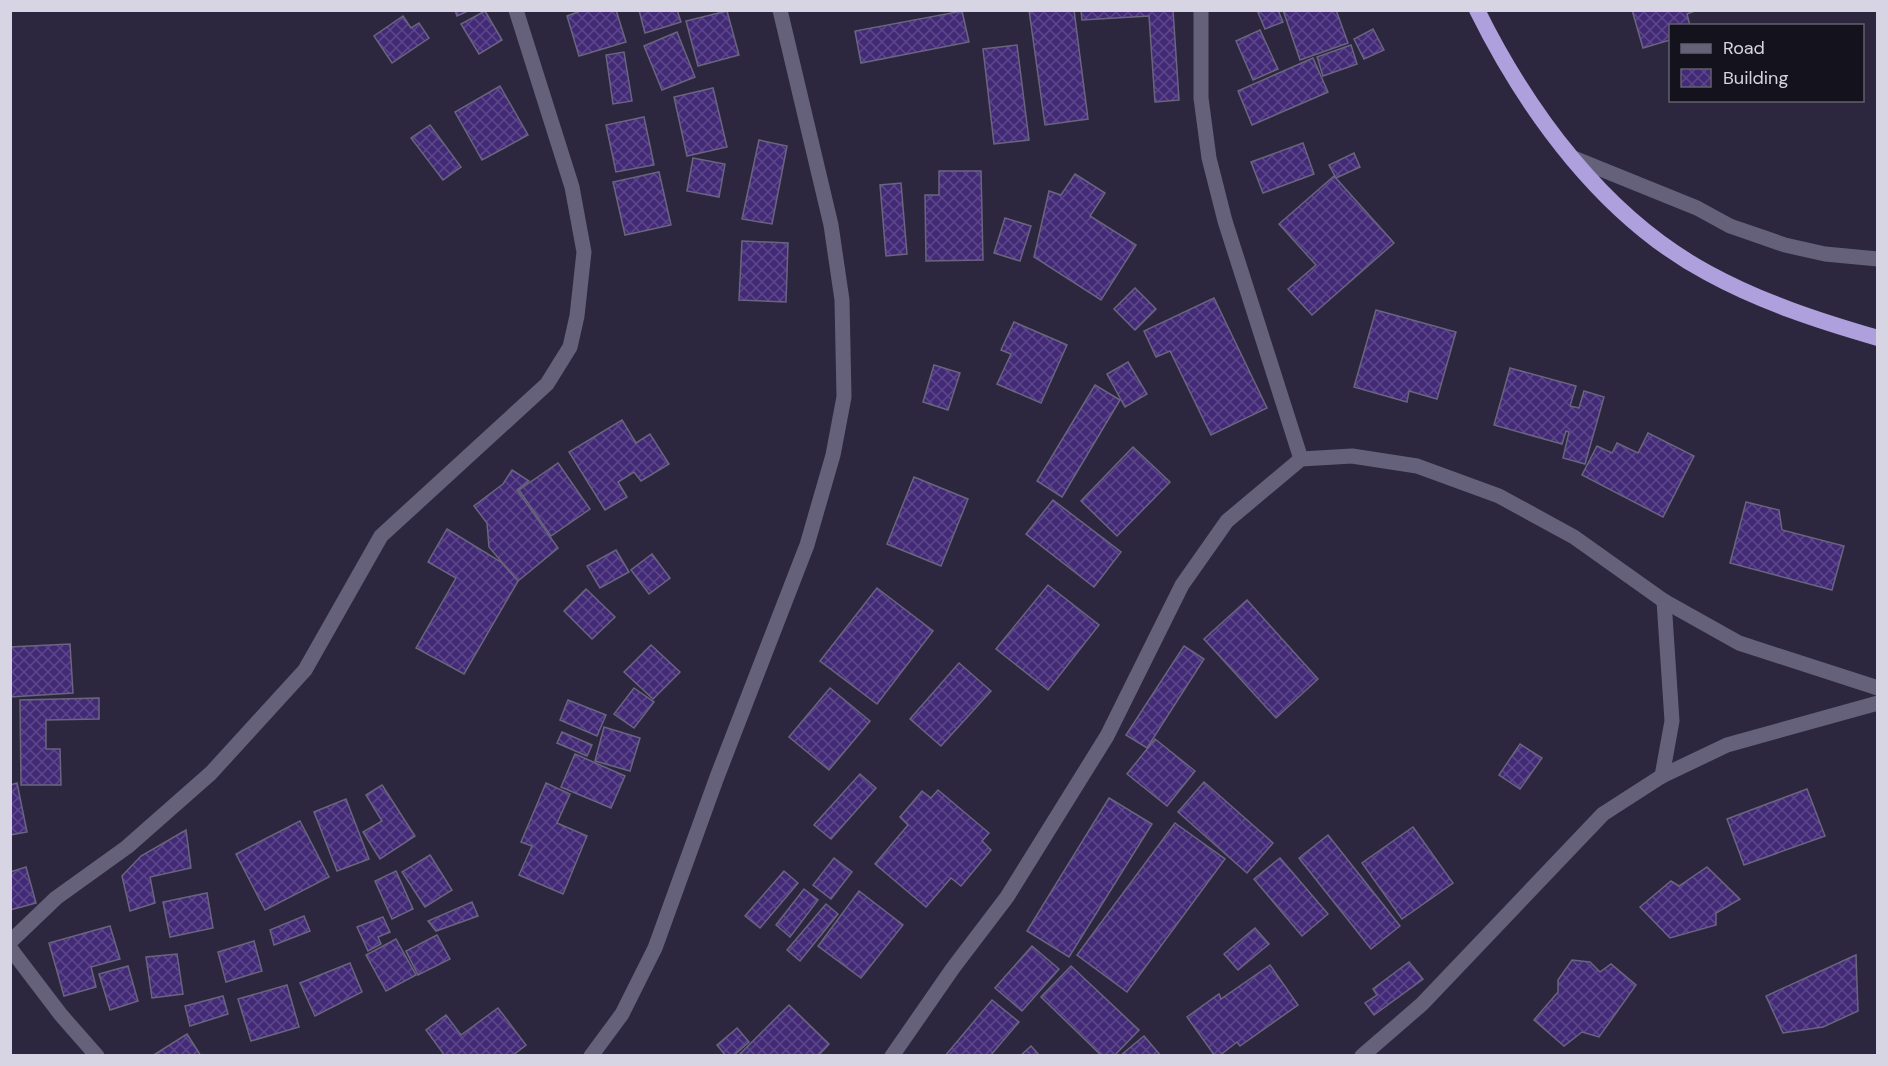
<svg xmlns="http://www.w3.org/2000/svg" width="1888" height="1066" viewBox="0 0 1888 1066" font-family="'DM Sans',sans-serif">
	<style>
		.building { fill: url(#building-cross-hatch); stroke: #6a657f; stroke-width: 1.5 }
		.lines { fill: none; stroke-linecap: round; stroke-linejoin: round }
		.minor { stroke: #66617b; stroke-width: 15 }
		.tertiary { stroke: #66617b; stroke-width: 15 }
		.trunk { stroke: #ada0dc; stroke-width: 16 }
	</style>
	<defs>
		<pattern id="building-cross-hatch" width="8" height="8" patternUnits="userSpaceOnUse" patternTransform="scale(1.5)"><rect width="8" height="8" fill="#432a77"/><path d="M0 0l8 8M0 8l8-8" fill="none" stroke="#5d488a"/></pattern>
	</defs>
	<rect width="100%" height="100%" fill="#2c273e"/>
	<g class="building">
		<polygon points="455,10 470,10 457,16"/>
		<polygon points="583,10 616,10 626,42 579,56 567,16"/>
		<polygon points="639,10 677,10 681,22 645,33"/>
		<polygon points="1029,10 1074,10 1088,119 1045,125"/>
		<polygon points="1081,10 1173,10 1179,100 1155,102 1149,16 1082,20"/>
		<polygon points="1257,10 1278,10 1283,22 1265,29"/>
		<polygon points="1283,10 1336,10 1348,43 1300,60"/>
		<polygon points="1632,10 1697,10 1687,14 1690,26 1670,26 1670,40 1643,48"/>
		<polygon points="485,11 502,40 479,54 461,24"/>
		<polygon points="727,11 739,55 698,66 686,21"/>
		<polygon points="962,11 969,42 861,63 855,31"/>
		<polygon points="403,16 411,28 419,23 429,38 392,63 374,36"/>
		<polygon points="1373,29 1384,50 1364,59 1354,39"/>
		<polygon points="1260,30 1278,69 1253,80 1236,41"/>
		<polygon points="677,32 695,77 662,90 644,46"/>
		<polygon points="1017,45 1029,140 994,144 983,49"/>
		<polygon points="1351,45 1357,64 1323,76 1317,57"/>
		<polygon points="624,52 632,101 613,104 606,55"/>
		<polygon points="1313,58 1328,92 1252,125 1238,91"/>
		<polygon points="500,86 528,135 482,160 455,112"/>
		<polygon points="713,88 727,147 687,156 674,97"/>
		<polygon points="644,117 654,165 616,172 606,125"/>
		<polygon points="430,125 461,167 443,180 411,138"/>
		<polygon points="759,140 787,146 772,224 742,219"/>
		<polygon points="1303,143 1314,174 1263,193 1251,162"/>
		<polygon points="1354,153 1360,167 1336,178 1329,165"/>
		<polygon points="693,158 725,164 719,197 687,191"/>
		<polygon points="939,171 981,171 983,260 926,261 925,195 939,195"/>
		<polygon points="659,172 671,225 625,235 613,182"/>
		<polygon points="1075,174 1105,193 1090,216 1136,245 1101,300 1034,257 1049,191 1061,195"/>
		<polygon points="1334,176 1394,243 1312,315 1288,289 1316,265 1279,224"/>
		<polygon points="901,183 907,254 886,256 880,185"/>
		<polygon points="1005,218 1031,226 1020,261 994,253"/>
		<polygon points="742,241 788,243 786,302 739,300"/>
		<polygon points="1135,288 1156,309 1135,330 1114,309"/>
		<polygon points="1214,298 1267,408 1211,435 1170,351 1156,357 1144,331"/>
		<polygon points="1376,310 1456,332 1437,399 1409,391 1407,402 1354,387"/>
		<polygon points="1014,322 1067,345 1041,403 997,384 1011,354 1001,350"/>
		<polygon points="1128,362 1147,394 1125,407 1107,374"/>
		<polygon points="934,365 960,373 948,410 923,402"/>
		<polygon points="1510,368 1576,386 1570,406 1579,408 1584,391 1604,397 1585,464 1563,458 1569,432 1566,431 1562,444 1494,425"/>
		<polygon points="1095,385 1120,400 1062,497 1037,481"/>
		<polygon points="622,420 636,443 650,434 669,464 641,481 634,472 618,482 627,497 605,510 569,452"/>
		<polygon points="1648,433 1694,456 1663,517 1582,475 1597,446 1612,453 1617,443 1638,453"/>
		<polygon points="1133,447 1170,482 1117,536 1081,501"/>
		<polygon points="558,463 590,509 551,536 519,490"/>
		<polygon points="512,470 529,481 517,490 558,548 518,581 489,547 487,523 474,506 503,484"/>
		<polygon points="914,477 968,499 941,566 887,544"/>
		<polygon points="1053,500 1121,552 1094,587 1026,534"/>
		<polygon points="1746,502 1779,510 1782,530 1844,546 1832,590 1730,563"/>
		<polygon points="447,529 501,562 518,581 464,674 416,648 456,578 428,562"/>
		<polygon points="616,550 629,572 600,588 587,566"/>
		<polygon points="652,554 670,578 649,594 631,570"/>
		<polygon points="1048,585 1099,625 1048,690 996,649"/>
		<polygon points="877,588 933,631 877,704 820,661"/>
		<polygon points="586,589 615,617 592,639 564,611"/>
		<polygon points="1247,600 1318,679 1276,718 1204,639"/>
		<polygon points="70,644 73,693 10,697 10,647"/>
		<polygon points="651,645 680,672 653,699 624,672"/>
		<polygon points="1184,646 1204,659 1147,748 1126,735"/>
		<polygon points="959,663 991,691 941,746 910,719"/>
		<polygon points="634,688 654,702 634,728 614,714"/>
		<polygon points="830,688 870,721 829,770 789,737"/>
		<polygon points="99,698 99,719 46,720 46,749 60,749 61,785 21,785 20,700"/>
		<polygon points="568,700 606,715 597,736 560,720"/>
		<polygon points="604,727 640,738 630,771 595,761"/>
		<polygon points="562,732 592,745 587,756 557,743"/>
		<polygon points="1155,739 1195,771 1167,806 1127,774"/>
		<polygon points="1520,744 1542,758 1520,789 1499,775"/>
		<polygon points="575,754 625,776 611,808 561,787"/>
		<polygon points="860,774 876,788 831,839 814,825"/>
		<polygon points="1204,782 1273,843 1247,873 1178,812"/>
		<polygon points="17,783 27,832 10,835 10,785"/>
		<polygon points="546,783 570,794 557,823 587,836 563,894 519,875 532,846 521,842"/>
		<polygon points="382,785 415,836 380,859 363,832 382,821 366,795"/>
		<polygon points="1807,789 1825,836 1744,865 1727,819"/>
		<polygon points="938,790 989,833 982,841 991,850 961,886 951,878 926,907 875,864 908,825 900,817 922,791 931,798"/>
		<polygon points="1109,798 1152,824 1069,957 1027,931"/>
		<polygon points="346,799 369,859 337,871 314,812"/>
		<polygon points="300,821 329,877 265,910 236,854"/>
		<polygon points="1175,823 1225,859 1127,992 1077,955"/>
		<polygon points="1413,827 1453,883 1402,919 1362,863"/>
		<polygon points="186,830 191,868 150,877 155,903 130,911 122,876 141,856"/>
		<polygon points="1328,835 1400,926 1371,949 1299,858"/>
		<polygon points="430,855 452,890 425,907 402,872"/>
		<polygon points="834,858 852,872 831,899 813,885"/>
		<polygon points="1280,858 1328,914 1302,936 1254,879"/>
		<polygon points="26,867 36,903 10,910 10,872"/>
		<polygon points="1707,867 1740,899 1716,913 1716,925 1670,938 1640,907 1671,881 1679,886"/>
		<polygon points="396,871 413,909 392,919 375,881"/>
		<polygon points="784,871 798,883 760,928 745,916"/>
		<polygon points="804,889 818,900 790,937 776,925"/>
		<polygon points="859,891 903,925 861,978 818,946"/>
		<polygon points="207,893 213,928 170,937 163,902"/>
		<polygon points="472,902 478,916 436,931 428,921"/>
		<polygon points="826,904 838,914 800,961 787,950"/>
		<polygon points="304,916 310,931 274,945 270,930"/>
		<polygon points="383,917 390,932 378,937 381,944 368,951 357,927"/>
		<polygon points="110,926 120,959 91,967 96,987 64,996 49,943"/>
		<polygon points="1255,928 1269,944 1238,970 1224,954"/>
		<polygon points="437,935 450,959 418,975 406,951"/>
		<polygon points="396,939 416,975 386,991 366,955"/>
		<polygon points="254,941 262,971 226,982 218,952"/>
		<polygon points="1032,946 1059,969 1022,1011 995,988"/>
		<polygon points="177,954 183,994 152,998 146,957"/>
		<polygon points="1856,955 1858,1011 1823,1027 1783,1033 1766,996"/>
		<polygon points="1572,960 1590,962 1600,972 1611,964 1636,985 1599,1037 1582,1032 1564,1046 1534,1020 1558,992 1558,980"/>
		<polygon points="1409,962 1423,979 1374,1015 1365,1003 1377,995 1373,989"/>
		<polygon points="350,963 362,992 315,1016 300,983"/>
		<polygon points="1270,965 1298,1005 1240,1046 1237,1042 1219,1056 1215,1056 1187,1017 1219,994 1221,999"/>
		<polygon points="128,966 138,1001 110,1010 99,974"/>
		<polygon points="1071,966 1139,1030 1114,1056 1102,1056 1041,997"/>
		<polygon points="287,985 299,1027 251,1041 238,999"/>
		<polygon points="223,996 228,1014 190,1026 185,1006"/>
		<polygon points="992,1000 1019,1022 990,1056 945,1056"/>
		<polygon points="789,1005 829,1044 818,1056 738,1056"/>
		<polygon points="498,1008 526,1045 512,1056 445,1056 426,1030 446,1015 461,1035"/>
		<polygon points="737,1028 749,1042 733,1056 726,1056 717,1045"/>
		<polygon points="187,1034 201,1056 152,1056"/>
		<polygon points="1144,1036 1161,1056 1120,1056"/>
		<polygon points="1031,1046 1040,1056 1020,1056"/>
	</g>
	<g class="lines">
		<g class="minor">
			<polyline points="1201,10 1201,98 1209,158 1225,221 1301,459"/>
			<polyline points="1571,157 1697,208 1730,226 1785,245 1825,254 1878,259"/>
			<polyline points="1662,776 1672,721 1664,601"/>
			<polyline points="10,942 56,898 127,847 211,773 305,670 381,536 547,384 570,347 577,316 584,252 572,187 516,10"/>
			<polyline points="10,948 61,1015 97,1056"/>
			<polyline points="892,1056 953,968 1007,897 1107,736 1182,585 1227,521 1301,459 1352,456 1417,466 1499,496 1574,537 1664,601 1739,643 1878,688"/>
			<polyline points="1362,1056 1422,1004 1603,814 1662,776 1727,745 1878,703"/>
		</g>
		<polyline class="tertiary" points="591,1056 622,1014 655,948 717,777 807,545 833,455 844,397 842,300 831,225 780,10"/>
		<path class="trunk" d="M1477 10C1528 113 1605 218 1708 273 1761 302 1819 321 1878 338"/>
	</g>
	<rect width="1888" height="1066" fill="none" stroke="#d7d4e3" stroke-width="24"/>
	<rect x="1669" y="24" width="195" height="78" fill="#14121c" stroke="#62606c" stroke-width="1.5"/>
	<rect x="1681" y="44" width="30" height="9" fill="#66617b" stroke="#62606c" stroke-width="1.5"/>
	<text x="1723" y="54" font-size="18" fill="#d7d4e3">Road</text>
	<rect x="1681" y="69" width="30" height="18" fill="url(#building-cross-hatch)" stroke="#62606c" stroke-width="1.5"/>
	<text x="1723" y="84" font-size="18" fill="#d7d4e3">Building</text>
</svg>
